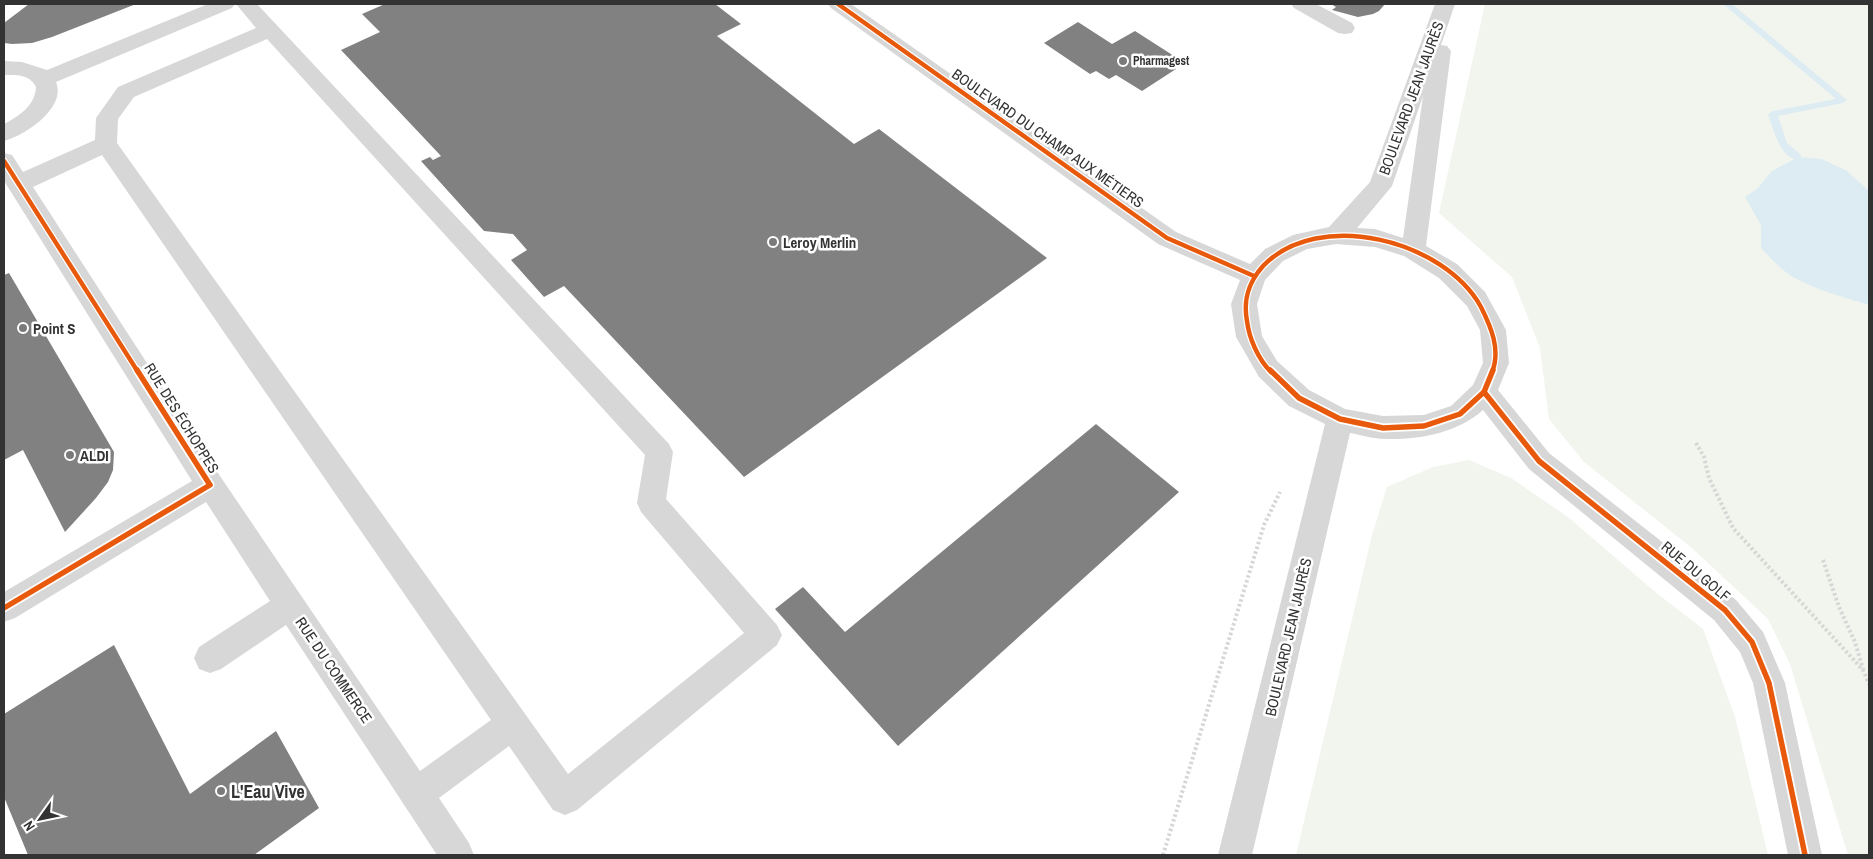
<svg xmlns="http://www.w3.org/2000/svg" width="1873" height="859" viewBox="0 0 1873 859" font-family="'Archivo Narrow',sans-serif">
	<style>
		.green { fill: #f1f5ed }
		.water { fill: #ddebf3 }
		.lines { fill: none; stroke-linecap: round; stroke-linejoin: round }
		.stream { fill: #ddebf3; fill-rule: evenodd }
		.building { fill: #818181 }
		.path { stroke: #d6d6d6; stroke-width: 4; stroke-dasharray: 2.5 2.5; stroke-linecap: butt }
		.minor { fill: #d7d7d7; fill-rule: evenodd }
		.cycleway-far1-casing { stroke: #fff; stroke-width: 7 }
		.cycleway-casing { stroke: #fff; stroke-width: 9 }
		.cycleway-far1 { stroke: #e8590c; stroke-width: 4.5 }
		.cycleway { stroke: #e8590c; stroke-width: 5.5 }
		.poi-dot { fill: #7a7a7a; stroke: #fff; stroke-width: 2 }
		.labels { text-anchor: middle; dominant-baseline: central; stroke-width: 5; stroke-linejoin: round; paint-order: stroke }
		.far-poi-label { font-size: 12px; font-weight: bold; fill: #333; stroke: #fff; text-anchor: start }
		.street-label { font-size: 15px; fill: #333; stroke: #fff }
		.poi-label { font-size: 15px; font-weight: bold; fill: #333; stroke: #fff; text-anchor: start }
		.near-poi-label { font-size: 18px; font-weight: bold; fill: #333; stroke: #fff; text-anchor: start }
	</style>
	<rect width="100%" height="100%" fill="#fff"/>
	<g class="green">
		<polygon points="1485,4 1869,4 1869,855 1848,855 1790,664 1768,619 1692,548 1584,462 1549,419 1540,348 1512,277 1439,213"/>
		<polygon points="1469,460 1511,478 1568,517 1654,591 1703,629 1735,717 1768,855 1296,855 1372,535 1387,487 1433,467"/>
	</g>
	<path class="water" d="M1798 157 1822 159 1847 171 1869 191V305C1843 297 1816 290 1793 277 1780 269 1771 258 1761 248V225L1745 197 1757 189 1772 171Z"/>
	<g class="lines">
		<path class="stream" d="M1723 4H1732L1847 100 1843 103 1778 116 1787 143 1801 155V159C1781 163 1773 128 1768 114L1773 111 1836 99Z"/>
	</g>
	<g class="building">
		<polygon points="29,4 136,4 52,37 32,43 12,44 4,43 4,23"/>
		<polygon points="385,4 715,4 741,24 717,36 854,144 879,129 1047,258 744,477 564,286 544,297 511,260 527,250 513,234 484,231 421,161 430,157 433,160 441,156 341,50 380,32 362,14"/>
		<polygon points="1331,4 1385,4 1379,11 1373,14 1358,17 1332,10 1336,7"/>
		<polygon points="1078,22 1112,44 1135,31 1174,56 1176,69 1142,91 1116,75 1109,79 1096,71 1090,74 1044,43"/>
		<polygon points="9,273 114,452 113,470 108,482 96,498 65,532 23,450 4,460 4,275"/>
		<polygon points="1096,424 1179,492 898,746 775,609 803,587 845,632"/>
		<polygon points="114,645 190,794 276,731 319,808 254,855 28,855 4,797 4,714"/>
	</g>
	<g class="lines">
		<g class="path">
			<polyline points="1696,443 1704,457 1709,478 1733,528 1863,670 1869,684"/>
			<polyline points="1823,560 1839,607 1855,642 1863,669"/>
			<polyline points="1163,855 1264,525 1280,492"/>
		</g>
		<g class="minor">
			<path d="M208 4H235L232 8 56 82C67 108 24 136 4 141V124C19 116 35 106 36 87 30 74 16 75 4 75V61L22 62 47 70Z"/>
			<path d="M236 4H257L669 444 673 452 666 499 777 625 782 635 777 645 577 810 565 815 553 810 509 746 439 798 469 843 474 855H437L286 625 221 669 210 673 199 669 194 658 199 647 270 601 206 502 15 618 4 622V592L192 481 6 184 4 179V153L12 155 23 172 95 140 96 118 118 87 256 28ZM267 39 645 455 637 503 641 512 744 633 568 774 117 143 118 119 134 97ZM102 155 491 720 420 771 220 476 33 187Z"/>
			<path d="M828 4H851L1176 232 1250 264 1265 249 1293 235 1329 227 1370 182 1435 4H1455L1441 45 1447 46 1451 51 1426 246 1457 264 1485 292 1506 330 1509 363 1498 390 1549 453 1736 600 1763 632 1785 683 1822 855H1788L1753 683 1740 652 1714 620 1529 469 1483 410C1457 433 1419 440 1385 439 1374 439 1361 435 1350 433L1252 855H1218L1325 424 1289 406 1259 377 1236 337 1231 304 1240 280 1158 244 831 8ZM1423 96 1403 238 1375 229 1357 228 1392 186ZM1336 244 1375 247 1404 256 1439 278 1467 306 1480 330 1483 363 1473 385 1451 406 1424 415 1383 416 1345 409 1309 390 1277 361 1262 336 1257 304 1265 280 1283 261 1307 249Z"/>
			<polygon points="1291,4 1316,4 1352,23 1355,28 1352,33 1345,34 1338,33 1294,8"/>
		</g>
		<defs>
			<g id="cycleway-far1">
				<polyline points="838,4 1167,238 1254,276"/>
				<polyline points="4,161 138,372"/>
				<path d="M1271 372C1258 359 1249 338 1247 321 1243 300 1248 283 1263 266 1319 208 1444 240 1481 307 1491 327 1501 350 1492 372"/>
			</g>
			<g id="cycleway">
				<polyline points="1270,370 1299,398 1340,419 1383,428 1424,426 1460,414 1484,392 1493,370"/>
				<polyline points="1484,392 1539,461 1725,610 1752,642 1769,683 1805,855"/>
				<polyline points="4,608 210,485 137,370"/>
			</g>
		</defs>
		<use href="#cycleway-far1" class="cycleway-far1-casing"/>
		<use href="#cycleway" class="cycleway-casing"/>
		<use href="#cycleway-far1" class="cycleway-far1"/>
		<use href="#cycleway" class="cycleway"/>
	</g>
	<g class="poi-dot">
		<circle cx="1123" cy="61" r="5"/>
		<circle cx="773" cy="242" r="5"/>
		<circle cx="23" cy="328" r="5"/>
		<circle cx="70" cy="455" r="5"/>
		<circle cx="221" cy="791" r="5"/>
	</g>
	<g class="labels">
		<g class="far-poi-label">
			<text x="1133" y="61">Pharmagest</text>
		</g>
		<g class="street-label">
			<text transform="translate(1411 98) rotate(-70)">BOULEVARD JEAN JAURÈS</text>
			<text transform="translate(1048 138) rotate(35)">BOULEVARD DU CHAMP AUX MÉTIERS</text>
			<text transform="translate(182 418) rotate(58)">RUE DES ÉCHOPPES</text>
			<text transform="translate(1696 571) rotate(40)">RUE DU GOLF</text>
			<text transform="translate(1288 637) rotate(-77)">BOULEVARD JEAN JAURÈS</text>
			<text transform="translate(334 670) rotate(56)">RUE DU COMMERCE</text>
		</g>
		<g class="poi-label">
			<text x="783" y="242">Leroy Merlin</text>
			<text x="33" y="328">Point S</text>
			<text x="80" y="455">ALDI</text>
		</g>
		<g class="near-poi-label">
			<text x="231" y="791">L'Eau Vive</text>
		</g>
	</g>
	<rect width="1873" height="859" fill="none" stroke="#333333" stroke-width="10"/>
	<g transform="translate(40 819) rotate(237)" stroke="#ffffff" stroke-width="4" paint-order="stroke">
	<path d="M0-4L9 19L0 12L-9 19Z" fill="#333333"/>
	<text y="-8" font-size="14" font-weight="bold" text-anchor="middle" fill="#333333">N</text>
	</g>
</svg>
